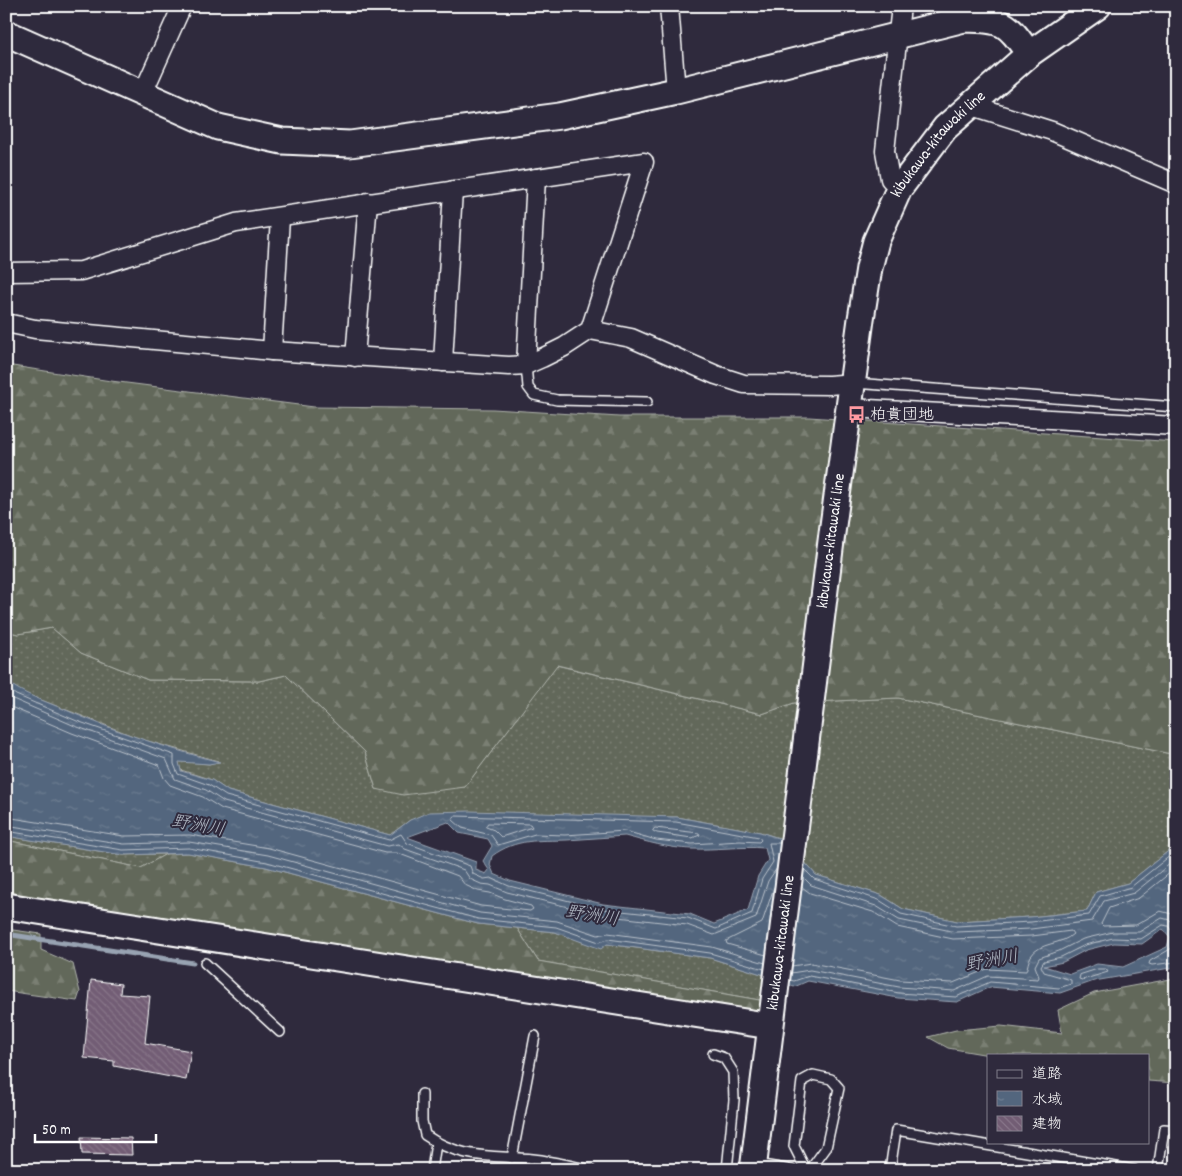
<svg xmlns="http://www.w3.org/2000/svg" width="1182" height="1176" viewBox="0 0 1182 1176" font-family="Dekko,'Klee One',sans-serif">
	<style>
		.grass { fill: url(#grass-dots); stroke: #b0b4ac }
		.forest { fill: url(#forest-firs); stroke: #b0b4ac }
		.water { fill: url(#water-ripples); stroke: #98a3b2; fill-rule: evenodd }
		.lines { fill: none; stroke-linecap: round; stroke-linejoin: round }
		.shore { stroke: #bac2cb; stroke-width: 1 }
		.stream { stroke: #98a3b2; stroke-width: 5 }
		.building { fill: url(#building-back-hatch); stroke: #fff }
		.lane-casing { stroke: #fff; stroke-width: 12 }
		.street-casing { stroke: #fff; stroke-width: 21 }
		.secondary-casing { stroke: #fff; stroke-width: 29 }
		.lane { stroke: #2f2a3d; stroke-width: 9 }
		.street { stroke: #2f2a3d; stroke-width: 18 }
		.secondary { stroke: #2f2a3d; stroke-width: 25 }
		.labels { text-anchor: middle; dominant-baseline: central; stroke-width: 4; stroke-linejoin: round; paint-order: stroke }
		.street-label { font-size: 16px; fill: #fff; stroke: #2f2a3d }
		.poi-label { font-size: 16px; fill: #fff; stroke: #2f2a3d; text-anchor: start }
		.water-label { font-size: 18px; font-style: italic; fill: #b2bac5; stroke: #2f2a3d }
	</style>
	<defs>
		<pattern id="grass-dots" width="8" height="8" patternUnits="userSpaceOnUse" patternTransform="scale(1.25)"><rect width="8" height="8" fill="#62685a"/><path d="M2 2h.1M6 6h.1" fill="none" stroke="#7a7f73" stroke-width="1.8" stroke-linecap="round"/></pattern>
		<pattern id="forest-firs" width="22" height="20" patternUnits="userSpaceOnUse" patternTransform="scale(1.25)"><rect width="22" height="20" fill="#62685a"/><path d="M5 1l3.5 6h-7zM16 11l3.5 6h-7z" fill="#7a7f73"/></pattern>
		<pattern id="water-ripples" width="26" height="14" patternUnits="userSpaceOnUse" patternTransform="scale(1.25)"><rect width="26" height="14" fill="#53667e"/><path d="M2 4q2-2 4 0t4 0M15 11q2-2 4 0t4 0" fill="none" stroke="#6d7d91"/></pattern>
		<pattern id="building-back-hatch" width="6" height="6" patternUnits="userSpaceOnUse" patternTransform="scale(1.25)"><rect width="6" height="6" fill="#725d74"/><path d="M-1 5l2 2M0 0l6 6M5-1l2 2" fill="none" stroke="#877589"/></pattern>
	</defs>
	<rect width="100%" height="100%" fill="#2f2a3d"/>
	<filter id="ink" filterUnits="userSpaceOnUse"><feTurbulence type="fractalNoise" baseFrequency=".02" numOctaves="2"/><feDisplacementMap in="SourceGraphic" scale="10" xChannelSelector="R" yChannelSelector="G"/><feConvolveMatrix kernelMatrix="1 2 1 2 8 2 1 2 1" color-interpolation-filters="sRGB"/></filter>
	<g filter="url(#ink)">
		<g class="grass">
			<polygon points="52,628 81,653 148,680 259,681 286,675 365,752 376,789 465,787 556,665 762,714 794,703 898,698 1176,755 1176,845 1128,883 1096,892 1087,911 1030,917 957,921 903,909 881,895 816,875 785,840 760,832 677,817 410,820 390,835 228,791 212,780 181,770 178,761 209,764 218,761 141,739 18,691 6,681 6,631 18,634"/>
			<polygon points="6,836 123,855 166,854 141,868 6,840"/>
			<polygon points="517,928 555,932 601,948 607,944 710,958 768,976 765,1001 538,961"/>
		</g>
		<g class="forest">
			<polygon points="6,365 111,381 314,407 493,409 619,417 809,417 1176,442 1176,755 898,698 794,703 762,714 557,665 465,787 403,795 376,789 365,752 286,675 259,681 148,680 81,653 52,628 18,634 6,631"/>
			<polygon points="6,840 141,868 166,854 188,853 266,867 478,924 517,928 538,961 765,1001 759,1009 746,1014 6,892"/>
			<polygon points="6,929 41,934 41,950 73,964 80,992 77,1001 6,991"/>
			<polygon points="1176,978 1176,1083 1148,1081 1148,1055 989,1055 948,1048 928,1037 956,1030 1001,1026 1062,1033 1058,1010 1094,993"/>
		</g>
		<path class="water" d="M6 681C23 694 42 700 61 708 112 730 165 748 220 762L209 764 179 762 181 771 212 780 228 791 390 835 410 820 429 812 470 811 677 817 760 832 785 840 816 875 881 895 903 909 957 921 1030 917 1087 911 1096 892 1128 883 1176 845V967L1094 981 1060 993 990 987 957 1002 898 998 808 981 794 987 768 976 710 958 607 944 601 949 555 932 478 924 266 867 188 853 123 855 6 836ZM448 822 459 833 488 839 492 846 483 861 489 870 486 874 476 870V862L407 837ZM625 836C647 842 668 848 691 849 716 850 740 846 765 848L768 860 758 876 748 910 714 924 690 914 603 904 510 881 494 874 490 865 492 856C516 838 539 841 567 840 586 839 606 837 625 836ZM1163 929 1170 937 1167 947 1123 967 1097 964 1070 974 1044 966 1063 962 1086 950 1114 943 1142 944Z"/>
		<g class="lines">
			<g class="shore">
				<polyline points="6,688 16,695 77,721 174,755 174,764 178,774 209,785 226,796 389,840 401,834 407,843 470,866 473,874 484,879 491,878 509,886 602,909 688,918 716,929 752,913 762,879 773,862 769,843 780,843"/>
				<polyline points="6,696 75,726 166,759 175,779 206,790 224,802 387,846 399,844 405,849 464,870 470,879 481,884 490,885 507,892 601,915 687,925 714,935 756,918 768,881 777,868"/>
				<polyline points="6,705 72,733 159,765 164,778 170,785 203,797 222,809 385,853 397,853 458,876 465,885 478,891 490,893 505,899 531,906 533,909 530,911 481,906 269,848 190,835 124,836 6,817"/>
				<polygon points="455,816 676,822 759,837 761,840 759,842 740,841 692,844 656,840 625,831 565,835 535,834 498,845 491,835 462,828 453,820"/>
				<polygon points="488,823 530,824 532,827 501,837 494,830 486,827"/>
				<polyline points="6,825 124,844 189,842 268,855 480,913 557,921 598,935 608,933 712,947 765,963"/>
				<polygon points="655,828 699,833 700,835 692,838 657,833 653,831"/>
				<polyline points="6,831 123,850 189,848 267,862 478,919 556,927 599,942 608,939 710,953 764,969"/>
				<polyline points="1176,868 1139,898 1109,908 1101,924 1103,926 1136,925 1160,911 1176,915"/>
				<polyline points="804,869 814,879 879,900 901,914 956,926 1031,922 1089,915 1100,896 1131,887 1176,851"/>
				<polyline points="803,877 811,885 876,906 899,920 956,932 1031,929 1092,921 1104,901 1134,893 1176,859"/>
				<polyline points="766,955 727,944 726,941 762,923 774,887"/>
				<path d="M792 966 811 963 900 980 953 983 987 969 1026 971C1028 966 1028 961 1031 956 1039 942 1062 945 1073 934L1071 931 1032 936 953 939 897 927 873 912 810 893 802 887"/>
				<polygon points="1098,969 1106,969 1108,972 1082,980 1079,979 1080,975"/>
				<polyline points="791,973 810,970 899,987 954,991 988,976 1038,979 1039,977 1035,966 1039,958 1059,951 1083,939 1113,932 1139,932 1162,918 1170,920 1176,926"/>
				<polyline points="790,980 794,981 809,976 899,993 956,997 990,982 1059,988 1071,984 1071,980 1044,972 1041,966 1044,961 1061,957 1085,945 1113,938 1141,939 1163,925 1168,926 1175,935 1172,948 1150,961 1149,964 1152,965 1176,962"/>
			</g>
			<polyline class="stream" points="6,934 193,963"/>
		</g>
		<g class="building">
			<polygon points="91,980 121,984 120,994 150,996 145,1043 191,1051 186,1080 114,1066 114,1061 84,1058"/>
			<polygon points="81,1137 131,1138 132,1155 82,1154"/>
		</g>
		<g class="lines">
			<defs>
				<g id="lane">
					<polyline points="526,365 528,387 534,395 557,400 647,402"/>
					<polyline points="854,383 1176,407"/>
					<polyline points="205,963 280,1032"/>
					<polyline points="713,1054 724,1058 733,1072 734,1100 727,1170"/>
					<path d="M422 1094V1121L425 1135C461 1160 492 1155 533 1159 552 1161 572 1166 591 1170"/>
					<polyline points="512,1158 535,1036"/>
					<polyline points="756,1164 792,1170"/>
					<polyline points="432,1170 436,1143"/>
					<polyline points="806,1170 794,1146 802,1081 813,1075 831,1079 839,1088 826,1148 810,1170"/>
					<polyline points="890,1170 896,1130 1134,1170"/>
					<polyline points="1158,1170 1164,1129 1176,1130"/>
				</g>
				<g id="street">
					<polyline points="669,6 676,91"/>
					<polyline points="142,95 182,6"/>
					<polyline points="969,105 1052,131 1176,184"/>
					<polyline points="899,189 890,179 885,151 901,6"/>
					<polyline points="6,272 81,271 236,223 644,162 590,330 564,347 542,358 526,365 509,366 272,351 35,329 6,323"/>
					<polyline points="590,330 631,338 716,375 744,384 829,385 854,383"/>
					<polyline points="272,351 280,218"/>
					<polyline points="355,357 368,202"/>
					<polyline points="443,362 453,190"/>
					<polyline points="526,365 536,178"/>
					<polyline points="850,408 1176,426"/>
				</g>
				<g id="secondary">
					<path d="M6 33 218 127 282 141 350 144 560 116 676 91 964 19C1004 20 1006 21 1029 54"/>
					<polyline points="6,906 770,1026"/>
					<path id="s1" d="M753 1170 832 533 861 319 869 268 876 241 899 189 945 128 1029 54 1098 6"/>
				</g>
			</defs>
			<use href="#lane" class="lane-casing"/>
			<use href="#street" class="street-casing"/>
			<use href="#secondary" class="secondary-casing"/>
			<use href="#lane" class="lane"/>
			<use href="#street" class="street"/>
			<use href="#secondary" class="secondary"/>
		</g>
	</g>
	<defs>
		<symbol id="bus-bare" viewBox="-9 -9 18 18"><path d="M-5-6H5V4H4V6H2V4H-2V6H-4V4H-5ZM-3.5-4V0h7V-4ZM-3.5 1.2v1.5H-2V1.2ZM2 1.2v1.5H3.5V1.2Z" fill="#ff9aa2" stroke="#2f2a3d" stroke-width="2.5" paint-order="stroke"/></symbol>
	</defs>
	<g fill-rule="evenodd">
		<use href="#bus-bare" x="844" y="402" width="25" height="25"/>
	</g>
	<g class="labels">
		<g class="street-label">
			<text stroke="none"><textPath href="#s1" startOffset="1054">kibukawa-kitawaki line</textPath></text>
			<text stroke="none"><textPath href="#s1" startOffset="634">kibukawa-kitawaki line</textPath></text>
			<text stroke="none"><textPath href="#s1" startOffset="229">kibukawa-kitawaki line</textPath></text>
		</g>
		<g class="poi-label">
			<text x="870" y="415">柏貴団地</text>
		</g>
		<g class="water-label">
			<text transform="translate(198 827) rotate(10)">野洲川</text>
			<text transform="translate(592 917) rotate(9)">野洲川</text>
			<text transform="translate(992 962) rotate(-10)">野洲川</text>
		</g>
	</g>
	<rect width="1182" height="1176" fill="none" stroke="#2f2a3d" stroke-width="25"/>
	<rect x="12" y="12" width="1157" height="1151" fill="none" stroke="#fff" stroke-width="2" filter="url(#ink)"/>
	<rect x="987" y="1054" width="162" height="90" fill="#2f2a3d" stroke="#827f8b"/>
	<rect x="997" y="1070" width="25" height="8" fill="#2f2a3d" stroke="#827f8b"/>
	<text x="1032" y="1078" font-size="15" fill="#ffffff">道路</text>
	<rect x="997" y="1091" width="25" height="15" fill="url(#water-ripples)" stroke="#827f8b"/>
	<text x="1032" y="1104" font-size="15" fill="#ffffff">水域</text>
	<rect x="997" y="1116" width="25" height="15" fill="url(#building-back-hatch)" stroke="#827f8b"/>
	<text x="1032" y="1128" font-size="15" fill="#ffffff">建物</text>
	<path d="M35 1134v8h121v-8" fill="none" stroke="#ffffff" stroke-width="2.5"/>
	<text x="42" y="1134" font-size="15" fill="#ffffff" stroke="#2f2a3d" stroke-width="4" paint-order="stroke">50 m</text>
</svg>
